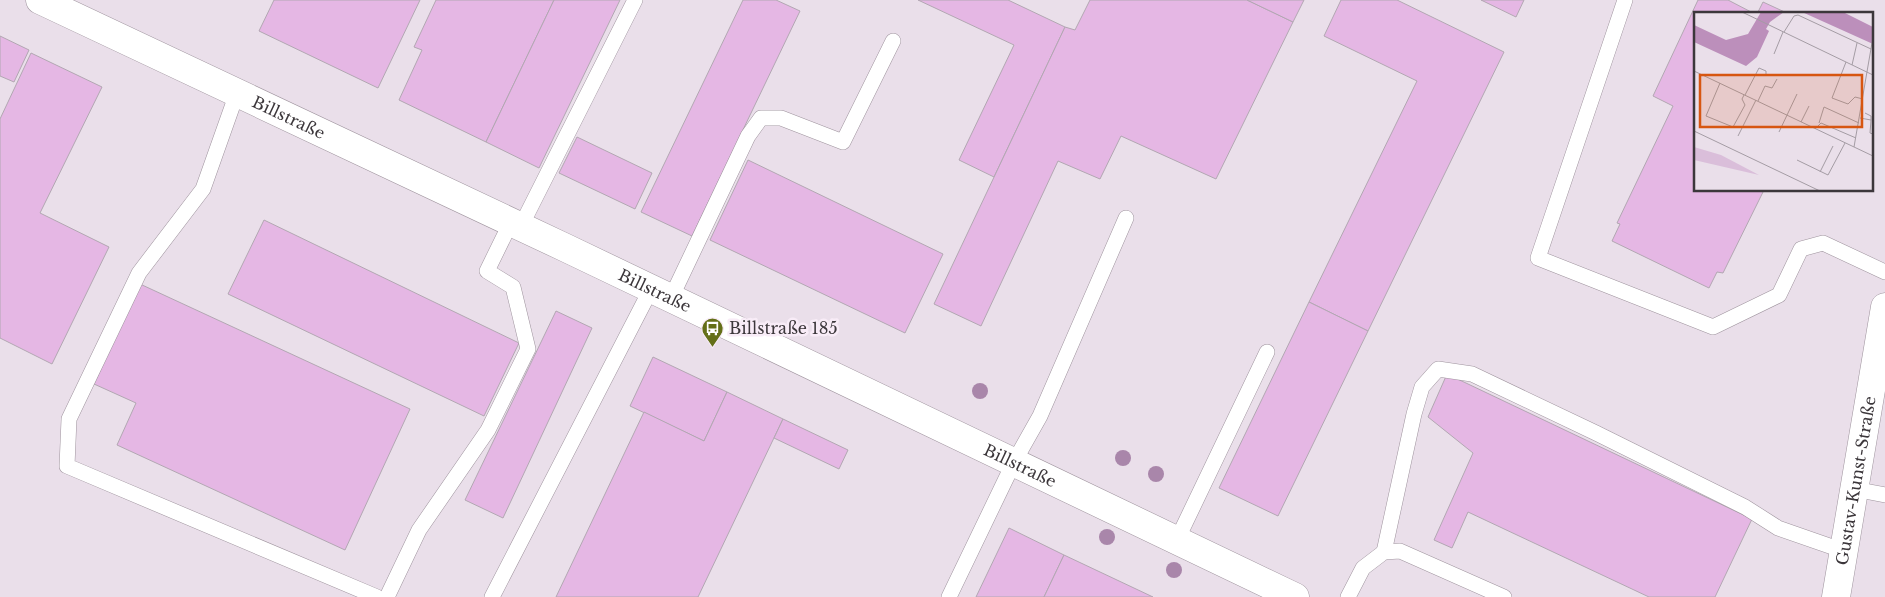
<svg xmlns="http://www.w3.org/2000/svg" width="1885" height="597" viewBox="0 0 1885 597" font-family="'Libre Baskerville',serif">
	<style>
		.building { fill: #e5b7e4; stroke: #b2a7b2 }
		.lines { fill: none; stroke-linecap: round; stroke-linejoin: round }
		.service-casing { stroke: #9f949e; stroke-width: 16 }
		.minor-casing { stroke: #9f949e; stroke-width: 29 }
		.tertiary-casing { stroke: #9f949e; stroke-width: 29 }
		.service { stroke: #fff; stroke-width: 15 }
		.minor { stroke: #fff; stroke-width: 28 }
		.tertiary { stroke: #fff; stroke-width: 28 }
		.tree { fill: #a986aa }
		.labels { text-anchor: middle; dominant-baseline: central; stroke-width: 5; stroke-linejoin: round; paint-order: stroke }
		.street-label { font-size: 16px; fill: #3c373b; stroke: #f8ecf7 }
		.poi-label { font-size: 16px; fill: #3c373b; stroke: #f8ecf7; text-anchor: start }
		.inset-road { fill: none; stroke: #a49ca4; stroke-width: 1 }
		.view { fill: #d75611; fill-opacity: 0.15; stroke: #d75611; stroke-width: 2.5 }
		.inset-edge { fill: none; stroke: #3c373b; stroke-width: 2.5 }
	</style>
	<rect width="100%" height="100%" fill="#eadfea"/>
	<g class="building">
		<polygon points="274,0 420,0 378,88 259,31"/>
		<polygon points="436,0 554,0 486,142 399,100 422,50 414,47"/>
		<polygon points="554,0 620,0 539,168 486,142"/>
		<polygon points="743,0 776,0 800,11 692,236 641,212"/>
		<polygon points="918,0 1008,0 1065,27 994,177 959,160 1014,45"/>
		<polygon points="1090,0 1247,0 1293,22 1216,179 1121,136 1100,179 1058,161 981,326 934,304 1065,27 1075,30"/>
		<polygon points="1247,0 1304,0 1293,22"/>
		<polygon points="1341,0 1397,0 1504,52 1368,331 1309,302 1417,81 1324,36"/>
		<polygon points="1481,0 1524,0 1516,17"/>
		<polygon points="1698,0 1728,0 1755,14 1695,14 1695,190 1764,190 1723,273 1717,272 1709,288 1612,241 1620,224 1617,223 1673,106 1653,96"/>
		<polygon points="1763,2 1789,14 1757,14"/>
		<polygon points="0,36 29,50 14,82 0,76"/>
		<polygon points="31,53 102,87 40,213 109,247 52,364 0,338 0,119"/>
		<polygon points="577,137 652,173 635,209 559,173"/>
		<polygon points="748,160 943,254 905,333 710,240"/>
		<polygon points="264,220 519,343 484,416 228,294"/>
		<polygon points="140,284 410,409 345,550 117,445 136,403 94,384"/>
		<polygon points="1309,302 1368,331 1278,516 1219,488"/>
		<polygon points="556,311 592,328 503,518 465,500"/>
		<polygon points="653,357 727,392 704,441 630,406"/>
		<polygon points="1447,374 1752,519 1715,597 1649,597 1468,512 1452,548 1434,540 1473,453 1428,417"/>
		<polygon points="727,392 783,419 698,597 556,597 644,412 704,441"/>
		<polygon points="783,419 848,450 839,469 774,438"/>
		<polygon points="1009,528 1064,555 1044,597 976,597"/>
		<polygon points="1064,555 1153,597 1044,597"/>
	</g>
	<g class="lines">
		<defs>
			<g id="service">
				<polyline points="1625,0 1538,258 1713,327 1779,295 1801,249 1823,243 1885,272"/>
				<polyline points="237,93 203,189 139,273 69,419 67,466 377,597"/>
				<polyline points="521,226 635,0"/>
				<polyline points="671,298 748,136 761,118 781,118 843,142 893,41"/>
				<polyline points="1854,489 1885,495"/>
				<polyline points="1177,540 1267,352"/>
				<polyline points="1384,552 1414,414 1422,387 1438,369 1472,374 1596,433 1745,507 1778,528 1844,551"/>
				<polyline points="387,597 419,530 488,430 528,349 513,287 487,271 511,222"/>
				<polyline points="492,597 651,289"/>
				<polyline points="949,597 1014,462 1040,416 1126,218"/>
				<polyline points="1348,597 1363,568 1384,552 1400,551 1504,597"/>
			</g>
			<g id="minor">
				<path id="s1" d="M1836 597 1885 307"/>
			</g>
			<g id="tertiary">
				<path id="s2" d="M40 0 566 248 1295 597"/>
			</g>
		</defs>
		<use href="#service" class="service-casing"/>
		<use href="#minor" class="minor-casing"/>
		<use href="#tertiary" class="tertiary-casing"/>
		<use href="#service" class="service"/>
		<use href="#minor" class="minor"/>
		<use href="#tertiary" class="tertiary"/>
	</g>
	<g class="tree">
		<circle cx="980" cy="391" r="8"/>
		<circle cx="1123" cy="458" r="8"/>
		<circle cx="1156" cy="474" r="8"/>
		<circle cx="1107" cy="537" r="8"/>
		<circle cx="1174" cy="570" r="8"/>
	</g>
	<defs>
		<symbol id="bus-pin" viewBox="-11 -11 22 30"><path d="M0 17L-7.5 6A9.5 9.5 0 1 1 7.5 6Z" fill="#646f18" stroke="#f8ecf7"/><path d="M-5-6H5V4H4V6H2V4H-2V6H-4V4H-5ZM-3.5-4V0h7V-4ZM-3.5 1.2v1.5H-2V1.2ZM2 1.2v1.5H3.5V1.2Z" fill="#fff"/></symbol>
	</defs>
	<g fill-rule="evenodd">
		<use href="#bus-pin" x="700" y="316" width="25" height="34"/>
	</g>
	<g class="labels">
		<g class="street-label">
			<text stroke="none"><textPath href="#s2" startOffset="275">Billstraße</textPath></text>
			<text stroke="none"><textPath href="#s2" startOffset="680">Billstraße</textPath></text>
			<text stroke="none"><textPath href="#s2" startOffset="1085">Billstraße</textPath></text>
			<text stroke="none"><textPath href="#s1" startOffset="118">Gustav-Kunst-Straße</textPath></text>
		</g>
		<g class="poi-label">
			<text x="729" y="328">Billstraße 185</text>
		</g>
	</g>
	<g transform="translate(1694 12)">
		<rect width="179" height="179" fill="#eadfea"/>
		<path d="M0 135 27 143 65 163 0 148Z" fill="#dabeda"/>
		<path d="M67 0H90L76 10 72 17 75 19 63 45 52 54 0 30V13L32 28 54 22ZM108 0H149L179 15V32Z" fill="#bc8fbb"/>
		<path class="inset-road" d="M48 0 179 63M90 20 100 4 104 3 177 37M80 42 89 20M152 50 138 86 154 92 161 85 169 87M158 53 163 31M0 59 179 144M26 71 12 104 39 115 51 93 48 87 50 83M51 83 65 56 72 59V62M64 89 71 74 78 76 83 67M166 106 177 108V104L171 101M177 108 176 121 179 122M107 110 115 94M125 111 130 95 165 111M121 117 127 111 162 126M0 119 126 179M85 120 103 82M44 124 62 88M160 135 179 25M103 148 134 163 151 131M126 160 139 134"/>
		<path class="view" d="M6 63H168V115H6Z"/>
		<rect width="179" height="179" class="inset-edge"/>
	</g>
</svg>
